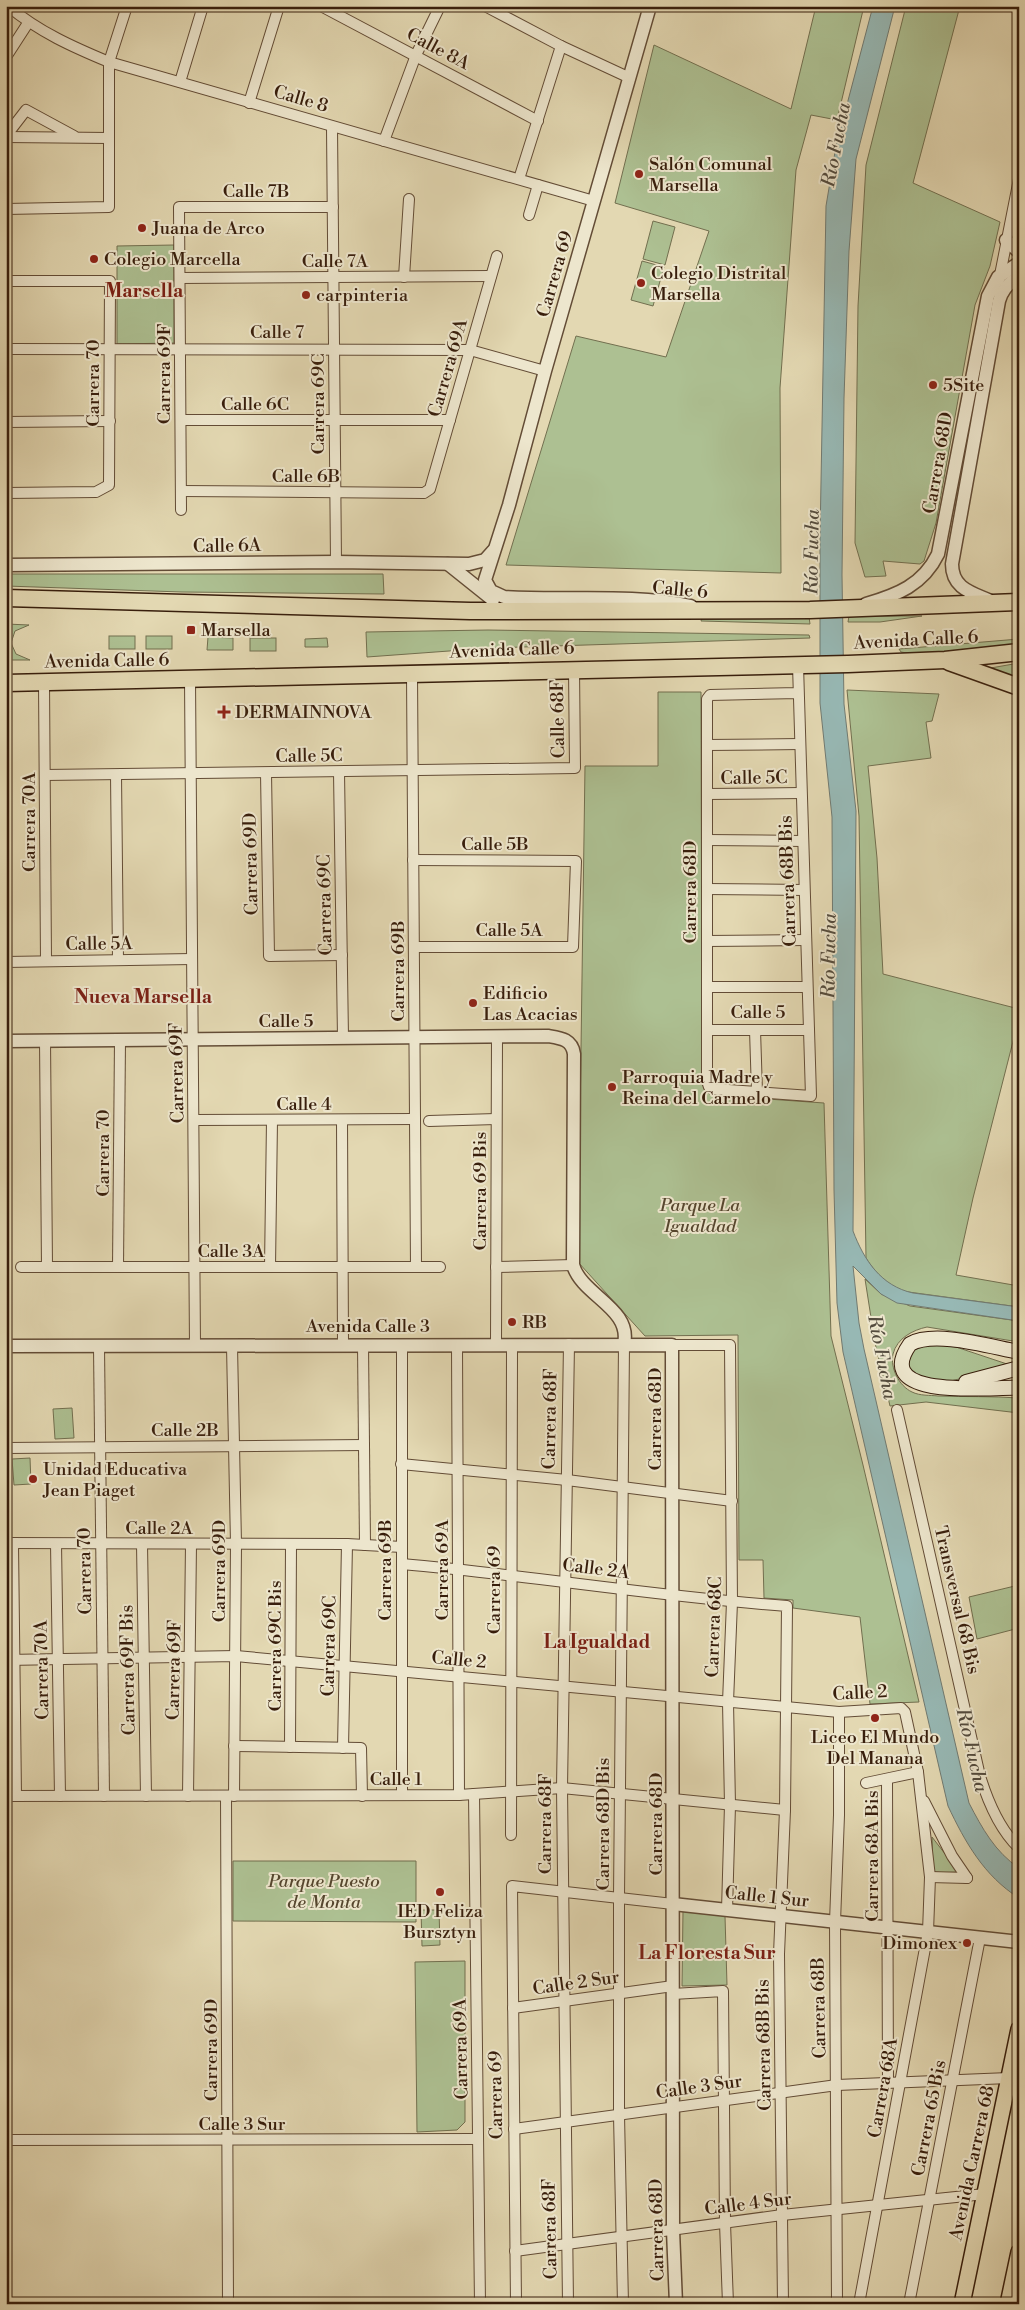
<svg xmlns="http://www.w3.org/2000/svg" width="1025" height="2310" viewBox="0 0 1025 2310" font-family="'Libre Bodoni',serif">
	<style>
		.green { fill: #adc092; stroke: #726f4f }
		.water { fill: #97b8b4; stroke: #717a71 }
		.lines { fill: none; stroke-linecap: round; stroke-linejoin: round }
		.minor-casing { stroke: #634c36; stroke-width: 12 }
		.tertiary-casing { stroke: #634c36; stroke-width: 15 }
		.secondary-casing { stroke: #381e0c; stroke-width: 16 }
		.primary-casing { stroke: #381e0c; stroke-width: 18 }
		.trunk-casing { stroke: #381e0c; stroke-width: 19 }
		.minor { stroke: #ede6cd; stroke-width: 10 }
		.tertiary { stroke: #ede6cd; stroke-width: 12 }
		.secondary { stroke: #ede6cd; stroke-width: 14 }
		.primary { stroke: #e3d8b2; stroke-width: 15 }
		.trunk { stroke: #e3d8b2; stroke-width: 16 }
		.poi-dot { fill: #8f2418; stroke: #ede6cd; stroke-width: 2 }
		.labels { text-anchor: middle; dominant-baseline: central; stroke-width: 4; stroke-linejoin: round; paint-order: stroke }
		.street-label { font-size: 18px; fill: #381e0c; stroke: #ede6cd }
		.poi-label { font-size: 18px; fill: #381e0c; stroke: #ede6cd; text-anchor: start }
		.park-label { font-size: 18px; font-style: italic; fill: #55462e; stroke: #ede6cd }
		.water-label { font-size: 19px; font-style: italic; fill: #544c3e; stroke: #ede6cd }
		.neighbourhood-label { font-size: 19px; font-weight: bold; fill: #7a1f14; stroke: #ede6cd }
	</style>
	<rect width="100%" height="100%" fill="#e3d8b2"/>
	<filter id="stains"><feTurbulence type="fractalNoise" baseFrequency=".004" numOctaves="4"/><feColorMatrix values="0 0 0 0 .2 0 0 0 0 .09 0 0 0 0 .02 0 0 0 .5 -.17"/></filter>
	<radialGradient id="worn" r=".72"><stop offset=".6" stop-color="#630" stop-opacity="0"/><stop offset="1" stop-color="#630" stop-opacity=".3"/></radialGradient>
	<g class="green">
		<polygon points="816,6 864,6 837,120 811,115 796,170 780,388 781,573 506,565 576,336 666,357 709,231 615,203 654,45 791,109"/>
		<polygon points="906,6 960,6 913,183 1000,222 990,266 975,305 936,523 924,561 920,564 883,561 886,576 865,577 855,543 858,306 866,165"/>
		<polygon points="653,221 675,227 665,265 643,259"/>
		<polygon points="174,245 174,343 117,344 117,246"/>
		<polygon points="642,261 664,267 653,306 631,300"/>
		<polygon points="6,574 383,574 384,594 182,592 6,586"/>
		<polygon points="849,616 922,616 880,622 848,622"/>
		<polygon points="809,617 810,624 701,621 702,618"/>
		<polygon points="6,624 29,625 15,631 11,643 16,654 30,660 6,660"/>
		<polygon points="488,630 809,635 810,638 490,648 367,657 366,632"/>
		<rect x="109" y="636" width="26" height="13"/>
		<rect x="146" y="636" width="26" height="13"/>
		<polygon points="208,637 233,638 233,650 207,650"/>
		<rect x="250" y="638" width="26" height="13"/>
		<polygon points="327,638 328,647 305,647 305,639"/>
		<polygon points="1019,639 1019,649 907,653 901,652 899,649"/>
		<polygon points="1019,663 1019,678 985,669"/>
		<path d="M847 690 939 694 932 721 926 722 931 758 868 766 877 858 883 974 1019 1009V1018L973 1198 956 1275 1019 1286V1307L901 1291C886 1283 875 1273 866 1258L859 816Z"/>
		<polygon points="658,692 701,692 702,1071 705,1091 711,1095 824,1103 831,1336 863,1465 919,1702 870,1704 860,1617 793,1608 793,1600 764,1598 763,1560 739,1560 738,1335 645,1336 578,1262 585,766 658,766"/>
		<path d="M865 1279 881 1294 910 1306 1019 1321V1342L927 1327C913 1330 897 1338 893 1354 890 1368 899 1386 912 1392 920 1396 930 1395 938 1396 965 1397 992 1396 1019 1398V1413L926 1402 890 1406 875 1343Z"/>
		<polygon points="934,1343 956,1347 1007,1364 1006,1368 942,1383 909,1373 907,1355 911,1349"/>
		<polygon points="72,1408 74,1438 55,1439 53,1409"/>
		<polygon points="30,1458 31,1484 14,1485 12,1459"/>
		<polygon points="1019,1585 1019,1628 977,1639 969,1597"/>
		<polygon points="932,1837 959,1872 933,1873"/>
		<polygon points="233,1861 416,1861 416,1922 233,1921"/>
		<polygon points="421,1910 439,1910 440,1945 422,1946"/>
		<polygon points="683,1911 725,1916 727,1985 682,1986"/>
		<polygon points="465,1961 465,2122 457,2130 417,2132 415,1962"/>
	</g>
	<path class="water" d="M873 6H895L856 159 849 251 844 398 842 575 844 704 856 811 853 1231C864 1260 881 1286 913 1293L1019 1307V1321L897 1303 881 1294 853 1266 859 1323 864 1349 969 1803C982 1828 995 1852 1019 1868V1898C984 1876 965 1842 948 1806L843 1352 837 1303 834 1190 832 817 820 703V538L826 206 836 146Z"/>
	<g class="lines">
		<defs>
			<g id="minor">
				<path d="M8 6C39 32 73 47 109 62L594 201"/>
				<polyline points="321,6 538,121"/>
				<polyline points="485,6 561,46 630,78"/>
				<polyline points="6,57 28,23"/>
				<polyline points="180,82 203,6"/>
				<polyline points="249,103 279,6"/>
				<polyline points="332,127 336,562"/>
				<polyline points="6,136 26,110 74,136"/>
				<polyline points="6,137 109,138"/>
				<polyline points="384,141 416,55 440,6"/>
				<polyline points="519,179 561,46"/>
				<polyline points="6,209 109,207 109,62 127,6"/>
				<polyline points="529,215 538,185"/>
				<polyline points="404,277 409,199"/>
				<polyline points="180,278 491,276"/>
				<polyline points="999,280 1019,179"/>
				<polyline points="6,281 110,281 109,485 96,492 6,493"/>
				<polyline points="6,349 470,350 545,371"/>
				<polyline points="181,420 450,420"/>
				<polyline points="6,422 110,421"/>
				<polyline points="181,491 424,493 430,489 497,256"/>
				<polyline points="181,510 179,207 333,207"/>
				<polyline points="798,665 811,1096 714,1089 709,1087 707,1081 707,699 710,695 798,693"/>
				<polyline points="412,674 416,1267"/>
				<polyline points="190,679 195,1346"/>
				<polyline points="44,682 46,961"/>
				<polyline points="707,745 800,744"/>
				<polyline points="339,772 343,1038"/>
				<polyline points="266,773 269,956 342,955"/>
				<polyline points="45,775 575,768 574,668"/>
				<polyline points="116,775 118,960"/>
				<polyline points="707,794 801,793"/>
				<polyline points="707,840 803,841"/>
				<polyline points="413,860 576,861 573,947 414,947"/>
				<polyline points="707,889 804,890"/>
				<polyline points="707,941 806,940"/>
				<polyline points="6,962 192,959"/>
				<polyline points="707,987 807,987"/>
				<polyline points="707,1030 809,1030"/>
				<polyline points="755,1030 757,1092"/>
				<polyline points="45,1040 47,1267"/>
				<polyline points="194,1120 415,1119"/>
				<polyline points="342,1120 343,1345"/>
				<polyline points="429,1121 496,1119"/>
				<polyline points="21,1267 440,1267"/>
				<polyline points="118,1267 120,1040"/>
				<polyline points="270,1267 272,1120"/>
				<polyline points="496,1267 573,1265"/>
				<polyline points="363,1345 365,1545"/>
				<polyline points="402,1345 402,1795"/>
				<polyline points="457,1345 459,1795"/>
				<polyline points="496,1345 497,1037"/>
				<polyline points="672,1345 730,1345 732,1602 728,1702 730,1805 727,1910"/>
				<polyline points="99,1346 104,1796"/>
				<polyline points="232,1346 236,1544 234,1796"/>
				<path d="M897 1410 980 1776C988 1802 999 1829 1019 1848"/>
				<polyline points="6,1448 364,1445"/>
				<polyline points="401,1464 567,1480 732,1501"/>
				<polyline points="6,1543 347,1544 402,1547"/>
				<polyline points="13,1544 16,1796"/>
				<polyline points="56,1544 60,1796"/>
				<polyline points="142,1544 146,1796"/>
				<path d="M402 1564C530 1575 658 1597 787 1606L785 1810 779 1954 783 2304"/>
				<polyline points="6,1660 236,1656 839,1712 901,1708 905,1712 918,1772 930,1877 928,1932 859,2304"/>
				<polyline points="234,1746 361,1748 362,1796"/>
				<polyline points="290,1747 291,1544"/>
				<polyline points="343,1748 347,1544"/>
				<polyline points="887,1779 888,2083"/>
				<polyline points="866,1783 918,1772"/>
				<polyline points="474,1794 480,2304"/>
				<polyline points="6,1796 459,1795 562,1788 785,1810"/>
				<polyline points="188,1796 191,1544"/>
				<polyline points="226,1796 228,2304"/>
				<polyline points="924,1801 952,1856 967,1878"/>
				<polyline points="511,1835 512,1345"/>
				<polyline points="930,1877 967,1878"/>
				<polyline points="673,1994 723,1991 725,2223 728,2304"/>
				<polyline points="513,2008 673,1986"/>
				<polyline points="514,2129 837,2085 1009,2078"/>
				<polyline points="6,2140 478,2139"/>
				<polyline points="515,2251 782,2215 985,2194"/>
				<polyline points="516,2304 512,1886 673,1904"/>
				<polyline points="568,2304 562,1788 569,1344"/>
				<polyline points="623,2304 619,2115 619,1898 624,1344"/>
				<polyline points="837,2304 835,1922 839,1815 839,1712"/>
				<polyline points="909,2304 980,1938"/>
			</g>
			<g id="tertiary">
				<path d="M650 6 545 371 509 505 485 580 491 591 504 597C567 601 629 593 691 606"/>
				<polyline points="1006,240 1019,252"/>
				<polyline points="448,564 493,600"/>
				<polyline points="6,565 336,562 469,564 485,560 493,551"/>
				<path d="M995 603C974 593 952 590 952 564L999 301C1002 290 1009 282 1019 277"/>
				<path d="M866 604C897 595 923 585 938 554L988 296 998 277 1019 263"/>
				<path d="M6 1041 548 1036C560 1038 572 1039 574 1054L573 1265C582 1296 632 1308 624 1344"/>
				<polyline points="6,1346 672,1345 673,2230 676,2304"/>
				<polyline points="673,1904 1019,1942"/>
			</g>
			<g id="secondary">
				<path d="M1019 1352C991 1347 935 1330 910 1344 869 1402 994 1386 1019 1388"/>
				<polyline points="966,1382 1019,1368"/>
			</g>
			<g id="primary">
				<polyline points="962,2304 1019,2029"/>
				<polyline points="1008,2304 1019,2252"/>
			</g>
			<g id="trunk">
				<polyline points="6,598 470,611 810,610 1019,602"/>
				<polyline points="949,662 1019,687"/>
				<polyline points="6,683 848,664 945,660 1019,652"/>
			</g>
		</defs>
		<use href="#minor" class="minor-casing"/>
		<use href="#tertiary" class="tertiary-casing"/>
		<use href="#secondary" class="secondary-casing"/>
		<use href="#primary" class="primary-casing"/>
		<use href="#trunk" class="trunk-casing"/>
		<use href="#minor" class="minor"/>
		<use href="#tertiary" class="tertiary"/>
		<use href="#secondary" class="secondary"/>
		<use href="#primary" class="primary"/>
		<use href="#trunk" class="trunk"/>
	</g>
	<g class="poi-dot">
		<circle cx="639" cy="174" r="5"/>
		<circle cx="142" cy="228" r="5"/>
		<circle cx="94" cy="259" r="5"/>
		<circle cx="641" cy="283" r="5"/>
		<circle cx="306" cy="295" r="5"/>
		<circle cx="933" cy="385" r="5"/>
		<rect x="186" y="625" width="10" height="10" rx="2.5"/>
		<path d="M221.5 704.5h5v5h5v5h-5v5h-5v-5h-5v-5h5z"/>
		<circle cx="473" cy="1003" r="5"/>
		<circle cx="612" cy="1087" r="5"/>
		<circle cx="512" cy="1322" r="5"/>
		<circle cx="33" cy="1479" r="5"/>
		<circle cx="875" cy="1718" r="5"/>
		<circle cx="440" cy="1892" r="5"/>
		<circle cx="967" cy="1943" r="5"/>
	</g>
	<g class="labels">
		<g class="street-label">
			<text transform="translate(438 49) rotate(28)">Calle 8A</text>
			<text transform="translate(301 99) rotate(16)">Calle 8</text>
			<text x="256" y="191">Calle 7B</text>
			<text x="335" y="261">Calle 7A</text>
			<text transform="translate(555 274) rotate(-74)">Carrera 69</text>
			<text x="277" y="332">Calle 7</text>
			<text transform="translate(448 368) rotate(-74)">Carrera 69A</text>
			<text transform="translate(164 374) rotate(-90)">Carrera 69F</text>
			<text transform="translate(93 383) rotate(-90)">Carrera 70</text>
			<text x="255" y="404">Calle 6C</text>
			<text transform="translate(318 404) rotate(-90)">Carrera 69C</text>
			<text transform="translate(938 463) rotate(-80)">Carrera 68D</text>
			<text x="306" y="476">Calle 6B</text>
			<text transform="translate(227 546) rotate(-1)">Calle 6A</text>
			<text transform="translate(680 590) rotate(5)">Calle 6</text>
			<text transform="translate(916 640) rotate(-3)">Avenida Calle 6</text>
			<text transform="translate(512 650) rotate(-2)">Avenida Calle 6</text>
			<text transform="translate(107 661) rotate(-1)">Avenida Calle 6</text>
			<text transform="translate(558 719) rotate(-91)">Calle 68F</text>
			<text transform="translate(309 756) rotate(-1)">Calle 5C</text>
			<text transform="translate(754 778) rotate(-1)">Calle 5C</text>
			<text transform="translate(29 822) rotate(-90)">Carrera 70A</text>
			<text x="495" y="844">Calle 5B</text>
			<text transform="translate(251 864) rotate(-91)">Carrera 69D</text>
			<text transform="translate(788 881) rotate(-92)">Carrera 68B Bis</text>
			<text transform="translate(690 892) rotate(-90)">Carrera 68D</text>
			<text transform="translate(325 905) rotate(-91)">Carrera 69C</text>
			<text x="509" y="930">Calle 5A</text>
			<text transform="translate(99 944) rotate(-1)">Calle 5A</text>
			<text transform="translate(398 971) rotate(-90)">Carrera 69B</text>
			<text x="758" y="1012">Calle 5</text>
			<text x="286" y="1021">Calle 5</text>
			<text transform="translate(177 1073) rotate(-91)">Carrera 69F</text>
			<text x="304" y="1104">Calle 4</text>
			<text transform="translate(103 1153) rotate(-90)">Carrera 70</text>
			<text transform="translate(480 1191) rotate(-90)">Carrera 69 Bis</text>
			<text x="231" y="1251">Calle 3A</text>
			<text x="368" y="1326">Avenida Calle 3</text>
			<text transform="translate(550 1419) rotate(-89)">Carrera 68F</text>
			<text transform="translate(655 1419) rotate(-90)">Carrera 68D</text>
			<text x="185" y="1430">Calle 2B</text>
			<text x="159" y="1528">Calle 2A</text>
			<text transform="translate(596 1569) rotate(7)">Calle 2A</text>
			<text transform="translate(385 1570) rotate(-90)">Carrera 69B</text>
			<text transform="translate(442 1570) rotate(-90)">Carrera 69A</text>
			<text transform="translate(85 1571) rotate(-91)">Carrera 70</text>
			<text transform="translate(219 1571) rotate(-90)">Carrera 69D</text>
			<text transform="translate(494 1590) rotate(-90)">Carrera 69</text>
			<text transform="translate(957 1600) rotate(77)">Transversal 68 Bis</text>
			<text transform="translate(714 1627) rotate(-88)">Carrera 68C</text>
			<text transform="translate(275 1646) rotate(-90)">Carrera 69C Bis</text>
			<text transform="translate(329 1646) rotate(-89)">Carrera 69C</text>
			<text transform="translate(459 1660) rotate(5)">Calle 2</text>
			<text transform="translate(42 1670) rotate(-91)">Carrera 70A</text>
			<text transform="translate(128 1670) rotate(-91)">Carrera 69F Bis</text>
			<text transform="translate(174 1670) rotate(-89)">Carrera 69F</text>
			<text transform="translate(860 1693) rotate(-3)">Calle 2</text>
			<text x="396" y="1779">Calle 1</text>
			<text transform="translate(545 1824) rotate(-90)">Carrera 68F</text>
			<text transform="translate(603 1824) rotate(-90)">Carrera 68D Bis</text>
			<text transform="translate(656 1824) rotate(-90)">Carrera 68D</text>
			<text transform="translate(872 1856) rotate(-90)">Carrera 68A Bis</text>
			<text transform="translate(767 1897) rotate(6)">Calle 1 Sur</text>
			<text transform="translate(576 1983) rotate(-8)">Calle 2 Sur</text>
			<text transform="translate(819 2008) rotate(-91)">Carrera 68B</text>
			<text transform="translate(764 2045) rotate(-91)">Carrera 68B Bis</text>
			<text transform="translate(461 2049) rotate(-91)">Carrera 69A</text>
			<text transform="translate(211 2050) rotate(-90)">Carrera 69D</text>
			<text transform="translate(699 2087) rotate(-8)">Calle 3 Sur</text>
			<text transform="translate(883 2088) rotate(-80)">Carrera 68A</text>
			<text transform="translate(496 2095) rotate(-91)">Carrera 69</text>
			<text transform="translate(929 2118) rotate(-79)">Carrera 65 Bis</text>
			<text x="242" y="2124">Calle 3 Sur</text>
			<text transform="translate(972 2163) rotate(-78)">Avenida Carrera 68</text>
			<text transform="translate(748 2204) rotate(-7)">Calle 4 Sur</text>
			<text transform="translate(550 2229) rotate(-91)">Carrera 68F</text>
			<text transform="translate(657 2230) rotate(-91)">Carrera 68D</text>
		</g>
		<g class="poi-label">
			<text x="649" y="164">Salón Comunal<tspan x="649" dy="21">Marsella</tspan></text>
			<text x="152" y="228">Juana de Arco</text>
			<text x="104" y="259">Colegio Marcella</text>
			<text x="651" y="273">Colegio Distrital<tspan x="651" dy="21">Marsella</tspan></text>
			<text x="316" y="295">carpinteria</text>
			<text x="943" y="385">5Site</text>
			<text x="201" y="630">Marsella</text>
			<text x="235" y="712">DERMAINNOVA</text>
			<text x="483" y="993">Edificio<tspan x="483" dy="21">Las Acacias</tspan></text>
			<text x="622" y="1077">Parroquia Madre y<tspan x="622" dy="21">Reina del Carmelo</tspan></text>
			<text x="522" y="1322">RB</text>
			<text x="43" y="1469">Unidad Educativa<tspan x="43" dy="21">Jean Piaget</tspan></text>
			<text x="875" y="1737" text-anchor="middle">Liceo El Mundo<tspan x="875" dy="21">Del Manana</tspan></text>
			<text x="440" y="1911" text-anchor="middle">IED Feliza<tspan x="440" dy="21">Bursztyn</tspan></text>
			<text x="957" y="1943" text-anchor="end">Dimonex</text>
		</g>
		<g class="park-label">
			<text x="700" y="1205">Parque La<tspan x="700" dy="21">Igualdad</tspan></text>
			<text x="324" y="1881">Parque Puesto<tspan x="324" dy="21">de Monta</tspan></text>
		</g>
		<g class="water-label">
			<text transform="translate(836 145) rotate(-79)">Río Fucha</text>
			<text transform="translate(812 552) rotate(-89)">Río Fucha</text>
			<text transform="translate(829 956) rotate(-89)">Río Fucha</text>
			<text transform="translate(882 1357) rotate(79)">Río Fucha</text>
			<text transform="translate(972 1750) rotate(77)">Río Fucha</text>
		</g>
		<g class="neighbourhood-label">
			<text x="144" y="291">Marsella</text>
			<text x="143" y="997">Nueva Marsella</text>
			<text x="597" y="1642">La Igualdad</text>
			<text x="707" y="1953">La Floresta Sur</text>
		</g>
	</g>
	<rect width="1025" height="2310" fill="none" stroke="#e3d8b2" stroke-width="25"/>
	<rect x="8" y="8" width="1010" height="2295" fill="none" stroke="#381e0c" stroke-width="2.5"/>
	<rect x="12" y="12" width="1000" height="2285" fill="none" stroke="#381e0c"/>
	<rect width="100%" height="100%" filter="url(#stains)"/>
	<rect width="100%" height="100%" fill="url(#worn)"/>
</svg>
